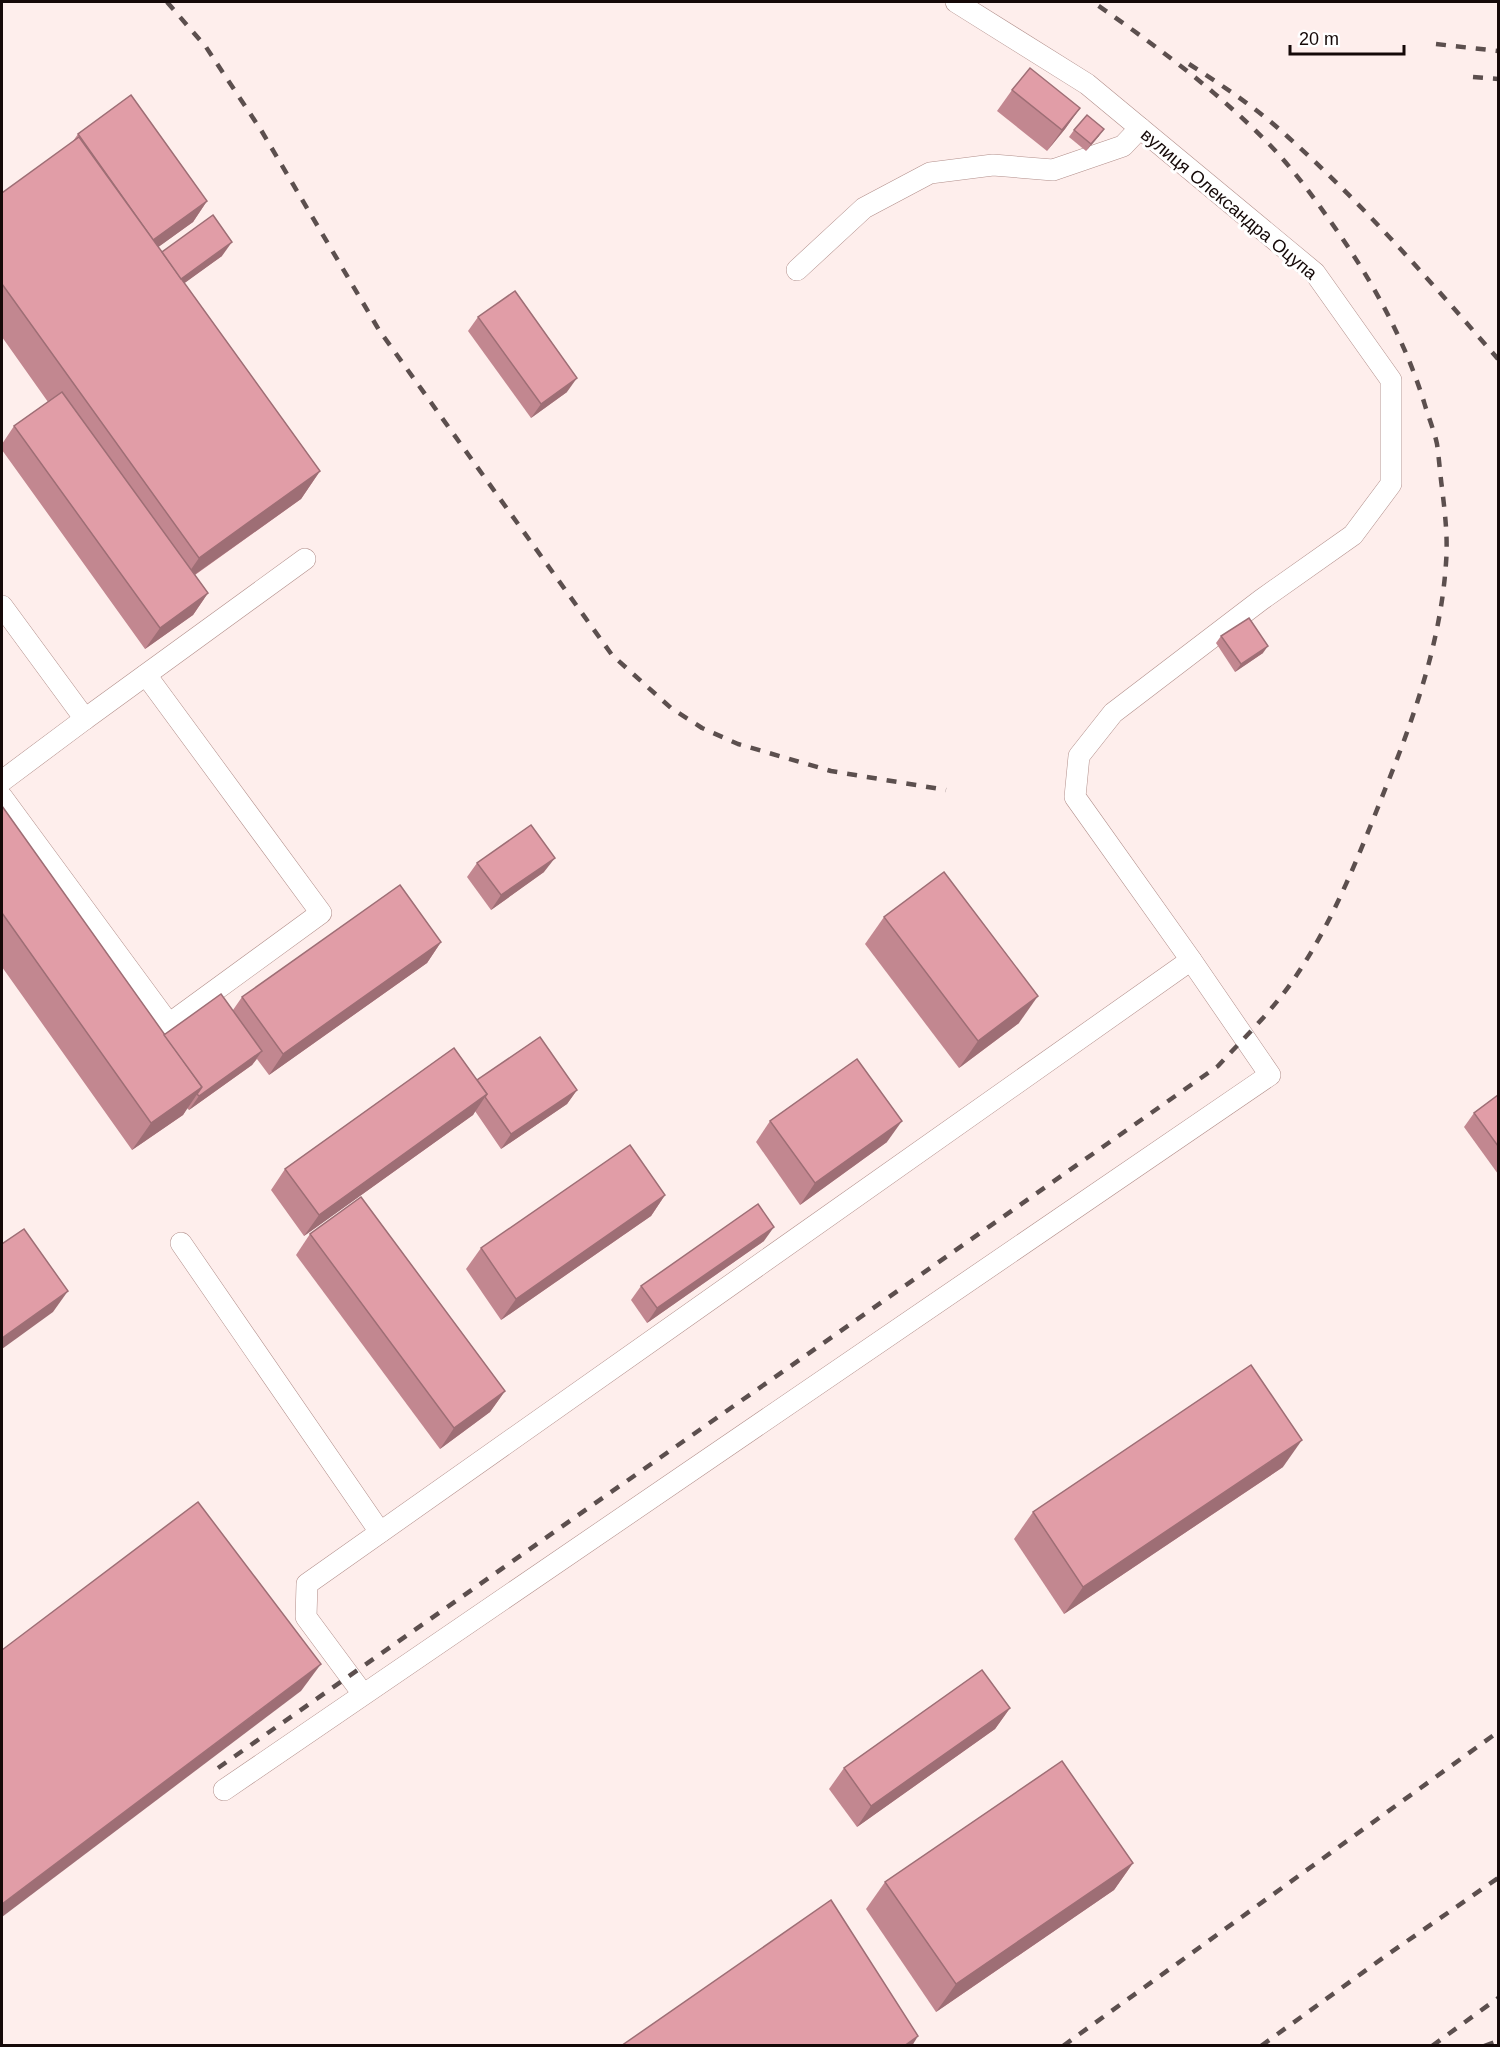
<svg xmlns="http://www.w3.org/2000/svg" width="1500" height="2047" viewBox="0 0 1500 2047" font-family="Helvetica,sans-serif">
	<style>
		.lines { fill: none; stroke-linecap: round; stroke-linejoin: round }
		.lane-casing { stroke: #b28f8b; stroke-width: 22 }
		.lane { stroke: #fff; stroke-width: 21 }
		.rail { stroke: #5c4f4e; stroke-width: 4.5; stroke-dasharray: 10 10; stroke-linecap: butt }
		.wall { fill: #c28790 }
		.shaded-wall { fill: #9e6e75 }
		.building { fill: #e19da7; stroke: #9e6e75; stroke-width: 1.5 }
		.labels { text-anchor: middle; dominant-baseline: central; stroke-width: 6; stroke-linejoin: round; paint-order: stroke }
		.street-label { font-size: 18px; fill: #150908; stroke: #fff }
	</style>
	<rect width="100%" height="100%" fill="#feeeec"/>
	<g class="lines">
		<defs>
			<g id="lane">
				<polyline points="797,270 864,208 930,173 993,165 1053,170 1123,146 1140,128"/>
				<polyline points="2,606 85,719 305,559"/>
				<polyline points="2,781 85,719"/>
				<polyline points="2,797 169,1024 321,913 146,675"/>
				<polyline points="181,1243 380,1532"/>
				<polyline points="363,1694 306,1617 307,1584 1191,960"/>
				<polyline points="224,1790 1270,1075 1191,960 1075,797 1079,756 1113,713 1261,600 1353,535 1391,484 1391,380 1315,273 1087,84 956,2"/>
			</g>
		</defs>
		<use href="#lane" class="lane-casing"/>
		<use href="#lane" class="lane"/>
		<g class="rail">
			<polyline points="167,2 206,47 261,130 379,330 612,655 671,708 702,728 738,744 831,771 946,790"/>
			<polyline points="1436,44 1498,51"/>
			<path d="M1189 64C1223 86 1258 109 1288 137 1364 205 1431 282 1498 359"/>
			<polyline points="1473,77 1498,79"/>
			<path d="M218 1768 1218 1066C1245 1037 1274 1009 1296 976 1336 917 1362 847 1388 782 1416 712 1441 639 1446 563 1448 538 1445 513 1442 488 1440 473 1439 458 1437 444 1434 430 1428 416 1424 402 1403 335 1369 275 1328 218 1310 192 1291 167 1269 144 1216 90 1155 45 1093 2"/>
			<polyline points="1063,2046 1498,1732"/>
			<polyline points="1261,2046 1387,1955 1498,1878"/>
			<polyline points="1432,2046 1498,1998"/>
			<polyline points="1484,2046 1498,2041"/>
		</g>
	</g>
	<g class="wall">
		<polygon points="1012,90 1080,108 1065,129 1047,151 997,111"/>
		<polygon points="1074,130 1099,136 1086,151 1069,137"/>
		<polygon points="78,134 207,201 193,222 158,247 162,252 222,256 184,283 320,471 301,499 195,575 208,593 193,615 145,649 2,450 2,444 14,426 48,402 2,337 2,193 71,144"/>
		<polygon points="478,317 567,392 531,418 468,331"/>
		<polygon points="1221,636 1263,653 1235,672 1216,643"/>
		<polygon points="2,806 164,1035 233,1010 242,997 441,942 427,963 269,1075 257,1059 252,1065 189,1110 187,1108 183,1115 132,1150 2,967"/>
		<polygon points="477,863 544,872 491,910 467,877"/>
		<polygon points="884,917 1019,1023 959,1068 865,944"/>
		<polygon points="477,1080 577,1090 567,1104 501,1149 475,1111 473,1115 304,1236 271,1190 285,1169"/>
		<polygon points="1498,1095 1498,1174 1464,1127 1474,1113"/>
		<polygon points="770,1121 887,1142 800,1205 756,1142"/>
		<polygon points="665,1195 651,1216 501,1320 466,1269 481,1248"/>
		<polygon points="310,1234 505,1391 490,1412 440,1449 296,1255"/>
		<polygon points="764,1241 647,1323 631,1300 641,1286"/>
		<polygon points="1283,1467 1064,1614 1014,1539 1033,1512"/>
		<polygon points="1010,1708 995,1729 857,1827 829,1789 844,1768"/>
		<polygon points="1133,1863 1114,1890 936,2012 866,1909 885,1882"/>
	</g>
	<g class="shaded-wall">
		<polygon points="1080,108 1065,129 1047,151 1062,130"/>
		<polygon points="1104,129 1099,136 1086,151 1091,144"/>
		<polygon points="207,201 193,222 139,261 153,240"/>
		<polygon points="232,242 222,256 164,298 174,284"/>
		<polygon points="577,378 567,392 531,418 541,404"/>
		<polygon points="320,471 301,499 180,585 199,558"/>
		<polygon points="208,593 193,615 145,649 160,628"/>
		<polygon points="1268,646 1263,653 1235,672 1241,664"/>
		<polygon points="555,858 544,872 491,910 501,895"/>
		<polygon points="441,942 427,963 269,1075 283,1054"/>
		<polygon points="1038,996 1019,1023 959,1068 978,1041"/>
		<polygon points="262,1051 252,1065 189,1110 199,1096"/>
		<polygon points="202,1087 183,1115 132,1150 151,1123"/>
		<polygon points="577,1090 567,1104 501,1149 511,1134"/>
		<polygon points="487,1094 473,1115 304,1236 319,1215"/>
		<polygon points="902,1121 887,1142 800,1205 815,1183"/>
		<polygon points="665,1195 651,1216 501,1320 516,1299"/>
		<polygon points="774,1227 764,1241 647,1323 657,1308"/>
		<polygon points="68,1291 53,1312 2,1349 2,1338"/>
		<polygon points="505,1391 490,1412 440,1449 454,1428"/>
		<polygon points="1302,1440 1283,1467 1064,1614 1083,1587"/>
		<polygon points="321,1664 301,1691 2,1917 2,1904"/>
		<polygon points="1010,1708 995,1729 857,1827 871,1806"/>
		<polygon points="1133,1863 1114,1890 936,2012 956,1984"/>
		<polygon points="918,2036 912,2046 904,2046"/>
	</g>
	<g class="building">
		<polygon points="1030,68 1080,108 1062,130 1012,90"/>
		<polygon points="131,95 207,201 153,240 78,134"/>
		<polygon points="1087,115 1104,129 1091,144 1074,130"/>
		<polygon points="79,137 320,471 199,558 2,284 2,193"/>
		<polygon points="213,215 232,242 181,279 162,252"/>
		<polygon points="515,291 577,378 541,404 478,317"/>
		<polygon points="62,392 208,593 160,628 14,426"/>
		<polygon points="1249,618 1268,646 1241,664 1221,636"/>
		<polygon points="2,806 202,1087 151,1123 2,913"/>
		<polygon points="531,825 555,858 501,895 477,863"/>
		<polygon points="944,872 1038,996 978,1041 884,917"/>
		<polygon points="400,885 441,942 283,1054 242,997"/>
		<polygon points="221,994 262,1051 199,1096 197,1094 202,1087 164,1035"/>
		<polygon points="540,1037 577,1090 511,1134 485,1097 487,1094 477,1080"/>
		<polygon points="454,1048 487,1094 319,1215 285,1169"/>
		<polygon points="857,1059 902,1121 815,1183 770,1121"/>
		<polygon points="1498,1095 1498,1146 1474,1113"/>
		<polygon points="630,1145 665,1195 516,1299 481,1248"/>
		<polygon points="361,1197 505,1391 454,1428 310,1234"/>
		<polygon points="758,1204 774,1227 657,1308 641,1286"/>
		<polygon points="24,1229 68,1291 2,1338 2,1244"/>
		<polygon points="1251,1365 1302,1440 1083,1587 1033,1512"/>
		<polygon points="198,1502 321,1664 2,1904 2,1650"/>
		<polygon points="982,1670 1010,1708 871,1806 844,1768"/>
		<polygon points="1062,1761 1133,1863 956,1984 885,1882"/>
		<polygon points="831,1900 918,2036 904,2046 621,2046"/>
	</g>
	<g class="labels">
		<g class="street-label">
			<text transform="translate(1229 204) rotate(40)">вулиця Олександра Оцупа</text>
		</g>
	</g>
	<rect width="1500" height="2047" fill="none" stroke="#150908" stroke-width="6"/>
	<path d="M1290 45v9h114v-9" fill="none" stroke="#150908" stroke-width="3"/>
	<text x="1299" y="45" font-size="18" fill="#150908" stroke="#ffffff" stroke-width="4.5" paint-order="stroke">20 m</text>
</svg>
